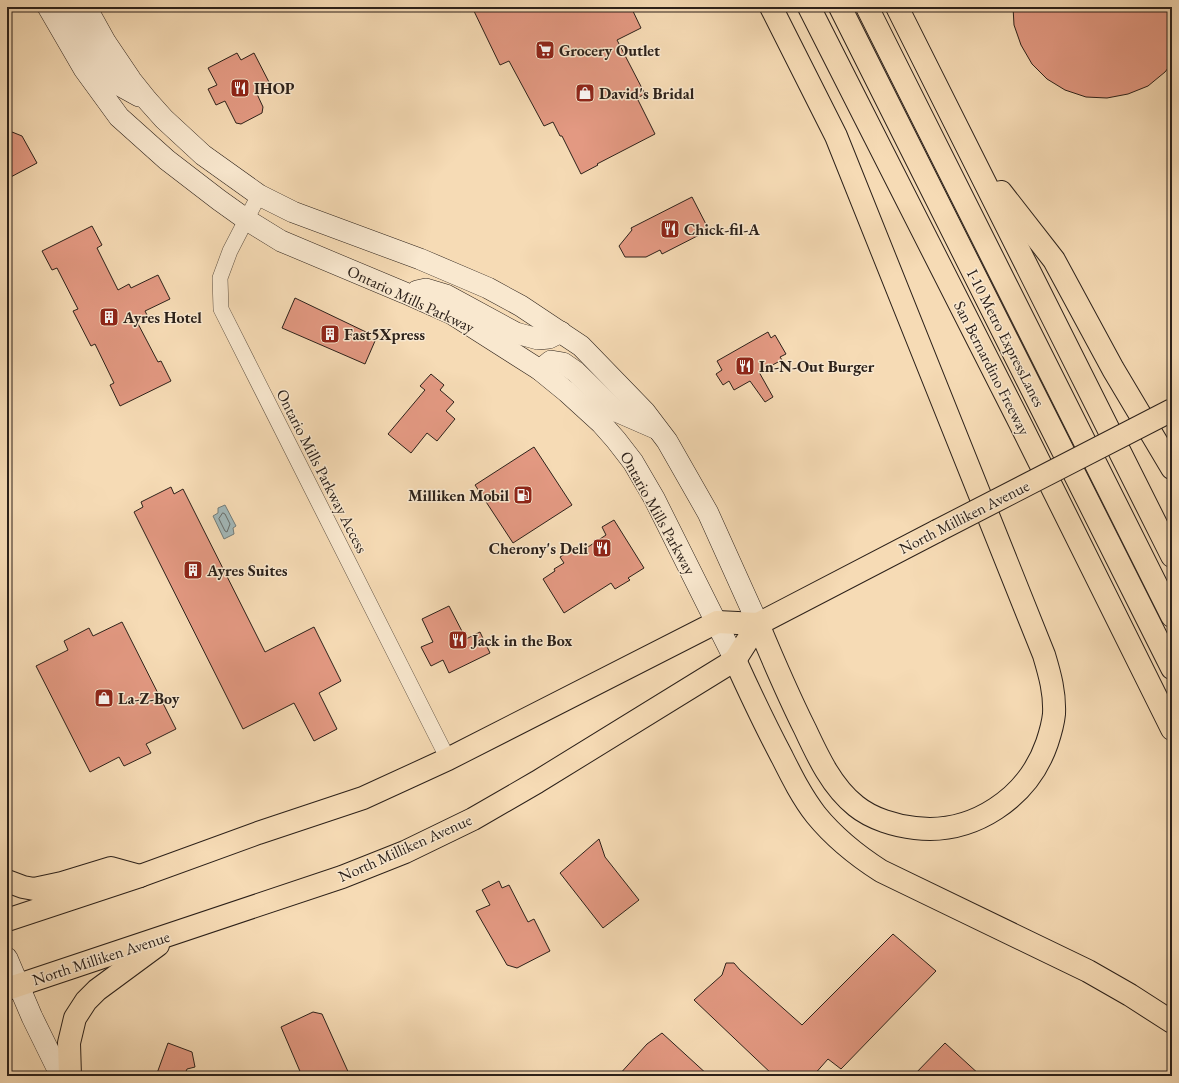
<svg xmlns="http://www.w3.org/2000/svg" width="1179" height="1083" viewBox="0 0 1179 1083" font-family="'EB Garamond',serif">
	<style>
		.water { fill: #a2b8b9; stroke: #737c79 }
		.lines { fill: none; stroke-linecap: round; stroke-linejoin: round }
		.shore { stroke: #676c6a; stroke-width: 1 }
		.building { fill: #e39982; stroke: #2c211a }
		.minor-casing { stroke: #5e5041; stroke-width: 16 }
		.secondary-casing { stroke: #2c211a; stroke-width: 22 }
		.primary-casing { stroke: #2c211a; stroke-width: 24 }
		.motorway-casing { stroke: #2c211a; stroke-width: 24 }
		.minor { stroke: #f9e8cf; stroke-width: 15 }
		.secondary { stroke: #f9e8cf; stroke-width: 21 }
		.primary { stroke: #f6dbb5; stroke-width: 22 }
		.motorway { stroke: #f6dbb5; stroke-width: 22 }
		.primary-bridge-casing { stroke: #2c211a; stroke-width: 24; stroke-linecap: butt }
		.primary-bridge { stroke: #f6dbb5; stroke-width: 22 }
		.labels { text-anchor: middle; dominant-baseline: central; stroke-width: 3; stroke-linejoin: round; paint-order: stroke }
		.poi-label { font-size: 16px; font-weight: bold; fill: #2c211a; stroke: #f9e8cf; text-anchor: start }
		.street-label { font-size: 16px; fill: #2c211a; stroke: #f9e8cf }
	</style>
	<rect width="100%" height="100%" fill="#f6dbb5"/>
	<filter id="stains"><feTurbulence type="fractalNoise" baseFrequency=".005" numOctaves="4"/><feColorMatrix values="0 0 0 0 .2 0 0 0 0 .09 0 0 0 0 .02 0 0 0 .5 -.17"/></filter>
	<radialGradient id="worn" r=".72"><stop offset=".6" stop-color="#630" stop-opacity="0"/><stop offset="1" stop-color="#630" stop-opacity=".3"/></radialGradient>
	<polygon class="water" points="225,505 236,526 233,528 234,534 224,539 213,516 218,513 218,508"/>
	<g class="lines">
		<polygon class="shore" points="223,513 225,514 230,524 227,532 225,531 219,519"/>
	</g>
	<g class="building">
		<polygon points="472,7 631,7 641,28 617,40 645,94 637,98 655,134 597,164 598,165 581,174 562,136 560,136 553,122 544,126 509,61 500,65"/>
		<polygon points="1013,7 1172,7 1172,63 1165,72 1148,86 1128,94 1107,98 1086,97 1065,90 1047,79 1032,64 1021,45 1014,25"/>
		<polygon points="237,53 241,60 254,53 271,86 257,94 263,107 262,113 241,124 236,123 225,101 216,105 208,89 217,85 208,68"/>
		<polygon points="7,130 22,136 37,163 7,179"/>
		<polygon points="692,197 709,230 662,254 660,250 646,257 625,257 619,246 632,230 631,228"/>
		<polygon points="92,226 102,245 97,248 118,290 129,284 131,288 158,275 170,299 145,311 147,315 136,320 158,362 161,361 171,381 120,406 110,385 114,383 95,344 91,346 73,311 78,309 57,268 52,270 42,251"/>
		<polygon points="295,298 366,332 365,336 375,341 365,364 282,328"/>
		<polygon points="768,332 771,338 775,335 786,354 780,357 782,360 759,372 773,397 765,402 750,381 734,390 729,381 723,385 716,374 722,370 717,361"/>
		<polygon points="431,374 444,385 440,390 454,402 446,411 455,419 437,441 427,433 411,453 388,434 425,390 420,386"/>
		<polygon points="534,447 572,505 513,543 475,485"/>
		<polygon points="171,487 174,494 183,489 265,652 314,627 341,681 319,693 337,729 314,741 294,703 243,729 134,512 143,507 141,502"/>
		<polygon points="614,520 644,568 628,578 630,580 615,589 611,583 564,613 543,579 555,571 554,569 564,563 560,557 582,544 585,549 606,535 602,527"/>
		<polygon points="449,606 466,639 480,632 490,653 449,673 443,660 431,666 421,647 433,642 422,619"/>
		<polygon points="122,622 176,729 146,744 151,753 124,766 119,757 90,772 36,666 68,650 64,641 89,628 93,636"/>
		<polygon points="599,839 605,857 639,900 603,928 560,873"/>
		<polygon points="499,881 502,888 509,885 528,922 534,919 550,951 517,968 507,965 476,911 490,905 482,890"/>
		<polygon points="893,934 936,971 841,1069 828,1059 813,1076 774,1076 694,1000 722,975 726,963 734,963 740,970 802,1025"/>
		<polygon points="313,1012 322,1014 350,1076 302,1076 281,1027"/>
		<polygon points="662,1033 709,1076 618,1076 647,1044"/>
		<polygon points="168,1043 192,1052 195,1067 187,1069 184,1076 156,1076"/>
		<polygon points="945,1043 981,1076 913,1076"/>
	</g>
	<g class="lines">
		<defs>
			<polyline id="minor" points="259,195 230,251 220,278 221,309 448,759"/>
			<g id="secondary">
				<polyline points="48,7 84,69 119,117 167,160 219,200 247,220 281,241 405,293 452,314 540,370 567,392 601,423 616,440 633,462 654,498 735,660"/>
				<polyline points="65,7 97,64 110,80 139,96"/>
				<polyline points="86,7 106,43 131,80 147,100 164,119 203,155 259,195 293,212 420,259 488,288 521,306 581,346 645,412 667,441 708,513 758,624"/>
				<polyline points="417,291 426,289 446,295 516,333 538,339 549,338 561,332"/>
				<polyline points="540,370 551,361 563,363 576,372 616,411 655,428"/>
				<polyline points="7,958 32,1017 61,1076"/>
			</g>
			<g id="primary">
				<polyline points="7,881 23,887 34,889 62,883 111,868 140,876"/>
				<polyline points="7,920 140,876 258,833 363,798 448,759 717,622 758,624"/>
				<polyline points="7,989 342,877 405,852 473,819 537,782 735,660 758,624 937,531"/>
				<polyline points="70,1076 69,1043 75,1018 86,1001 97,990 158,945"/>
			</g>
			<g id="motorway">
				<polyline points="809,7 1019,421 1172,729"/>
				<polyline points="840,7 1172,668"/>
				<polyline points="867,7 1172,616"/>
				<polyline points="897,7 1172,556"/>
				<polyline points="1001,192 1054,260 1113,369 1172,468"/>
				<path d="M758 624C773 660 788 695 805 729 818 757 832 787 856 806 872 819 896 826 915 828 973 835 1028 798 1047 743 1050 734 1053 724 1054 714 1055 693 1050 675 1044 655L836 136 771 7"/>
				<path d="M735 660C750 693 765 725 782 757 792 777 802 797 816 815 834 837 856 855 881 871L1088 971 1130 995 1172 1022"/>
			</g>
		</defs>
		<use href="#minor" class="minor-casing"/>
		<use href="#secondary" class="secondary-casing"/>
		<use href="#primary" class="primary-casing"/>
		<use href="#motorway" class="motorway-casing"/>
		<use href="#minor" class="minor"/>
		<use href="#secondary" class="secondary"/>
		<use href="#primary" class="primary"/>
		<use href="#motorway" class="motorway"/>
		<defs>
			<polyline id="primary-bridge" points="937,531 1172,410"/>
		</defs>
		<use href="#primary-bridge" class="primary-bridge-casing"/>
		<use href="#primary-bridge" class="primary-bridge"/>
	</g>
	<defs>
		<symbol id="supermarket-square" viewBox="-11 -11 22 22"><rect x="-9" y="-9" width="18" height="18" rx="4" fill="#8f2418" stroke="#f9e8cf"/><path d="M-6-5.5h2.5l.6 2H6L4.5 2H-2.5L-4.4-4H-6ZM-1.5 3.2a1.3 1.3 0 1 0 .1 0ZM3 3.2a1.3 1.3 0 1 0 .1 0Z" fill="#fff"/></symbol>
		<symbol id="restaurant-square" viewBox="-11 -11 22 22"><rect x="-9" y="-9" width="18" height="18" rx="4" fill="#8f2418" stroke="#f9e8cf"/><path d="M-5-6h1v4h1v-4h1v4h1v-4h1v5L-1.5 .5V6h-2V.5L-5-1ZM5-6V6H3V1.5H1.5Q1.5-4 5-6Z" fill="#fff"/></symbol>
		<symbol id="shop-square" viewBox="-11 -11 22 22"><rect x="-9" y="-9" width="18" height="18" rx="4" fill="#8f2418" stroke="#f9e8cf"/><path d="M-5-2.5h2.3a2.7 3.5 0 0 1 5.4 0H5L5.5 6h-11ZM-1.5-2.5h3a1.5 2.3 0 0 0-3 0Z" fill="#fff"/></symbol>
		<symbol id="building-square" viewBox="-11 -11 22 22"><rect x="-9" y="-9" width="18" height="18" rx="4" fill="#8f2418" stroke="#f9e8cf"/><path d="M-4-6H4V6H1V3H-1V6H-4ZM-2.5-4.3h1.7v1.8h-1.7ZM.8-4.3h1.7v1.8H.8ZM-2.5-1h1.7V.8h-1.7ZM.8-1h1.7V.8H.8Z" fill="#fff"/></symbol>
		<symbol id="fuel-square" viewBox="-11 -11 22 22"><rect x="-9" y="-9" width="18" height="18" rx="4" fill="#8f2418" stroke="#f9e8cf"/><path d="M-5.5-6h7V0h2V4h1.3V-2.5L3-4.5l.8-.8L6-3V5H2.5V1h-1V6h-7ZM-4.2-4.7v3.2H.2V-4.7Z" fill="#fff"/></symbol>
	</defs>
	<g fill-rule="evenodd">
		<use href="#supermarket-square" x="534" y="39" width="22" height="22"/>
		<use href="#restaurant-square" x="229" y="77" width="22" height="22"/>
		<use href="#shop-square" x="574" y="82" width="22" height="22"/>
		<use href="#restaurant-square" x="659" y="218" width="22" height="22"/>
		<use href="#building-square" x="98" y="306" width="22" height="22"/>
		<use href="#building-square" x="319" y="323" width="22" height="22"/>
		<use href="#restaurant-square" x="734" y="355" width="22" height="22"/>
		<use href="#fuel-square" x="512" y="484" width="22" height="22"/>
		<use href="#restaurant-square" x="591" y="537" width="22" height="22"/>
		<use href="#building-square" x="182" y="559" width="22" height="22"/>
		<use href="#restaurant-square" x="447" y="629" width="22" height="22"/>
		<use href="#shop-square" x="93" y="687" width="22" height="22"/>
	</g>
	<g class="labels">
		<g class="poi-label">
			<text x="559" y="50">Grocery Outlet</text>
			<text x="254" y="88">IHOP</text>
			<text x="599" y="93">David's Bridal</text>
			<text x="684" y="229">Chick-fil-A</text>
			<text x="123" y="317">Ayres Hotel</text>
			<text x="344" y="334">Fast5Xpress</text>
			<text x="759" y="366">In-N-Out Burger</text>
			<text x="509" y="495" text-anchor="end">Milliken Mobil</text>
			<text x="588" y="548" text-anchor="end">Cherony's Deli</text>
			<text x="207" y="570">Ayres Suites</text>
			<text x="472" y="640">Jack in the Box</text>
			<text x="118" y="698">La-Z-Boy</text>
		</g>
		<g class="street-label">
			<text transform="translate(411 299) rotate(25)">Ontario Mills Parkway</text>
			<text transform="translate(1006 338) rotate(63)">I-10 Metro ExpressLanes</text>
			<text transform="translate(992 368) rotate(63)">San Bernardino Freeway</text>
			<text transform="translate(322 471) rotate(63)">Ontario Mills Parkway Access</text>
			<text transform="translate(658 513) rotate(61)">Ontario Mills Parkway</text>
			<text transform="translate(964 517) rotate(-27)">North Milliken Avenue</text>
			<text transform="translate(405 848) rotate(-24)">North Milliken Avenue</text>
			<text transform="translate(101 958) rotate(-18)">North Milliken Avenue</text>
		</g>
	</g>
	<rect width="1179" height="1083" fill="none" stroke="#f6dbb5" stroke-width="24"/>
	<rect x="8" y="8" width="1163" height="1067" fill="none" stroke="#2c211a" stroke-width="2"/>
	<rect x="12" y="12" width="1155" height="1059" fill="none" stroke="#2c211a"/>
	<rect width="100%" height="100%" filter="url(#stains)"/>
	<rect width="100%" height="100%" fill="url(#worn)"/>
</svg>
